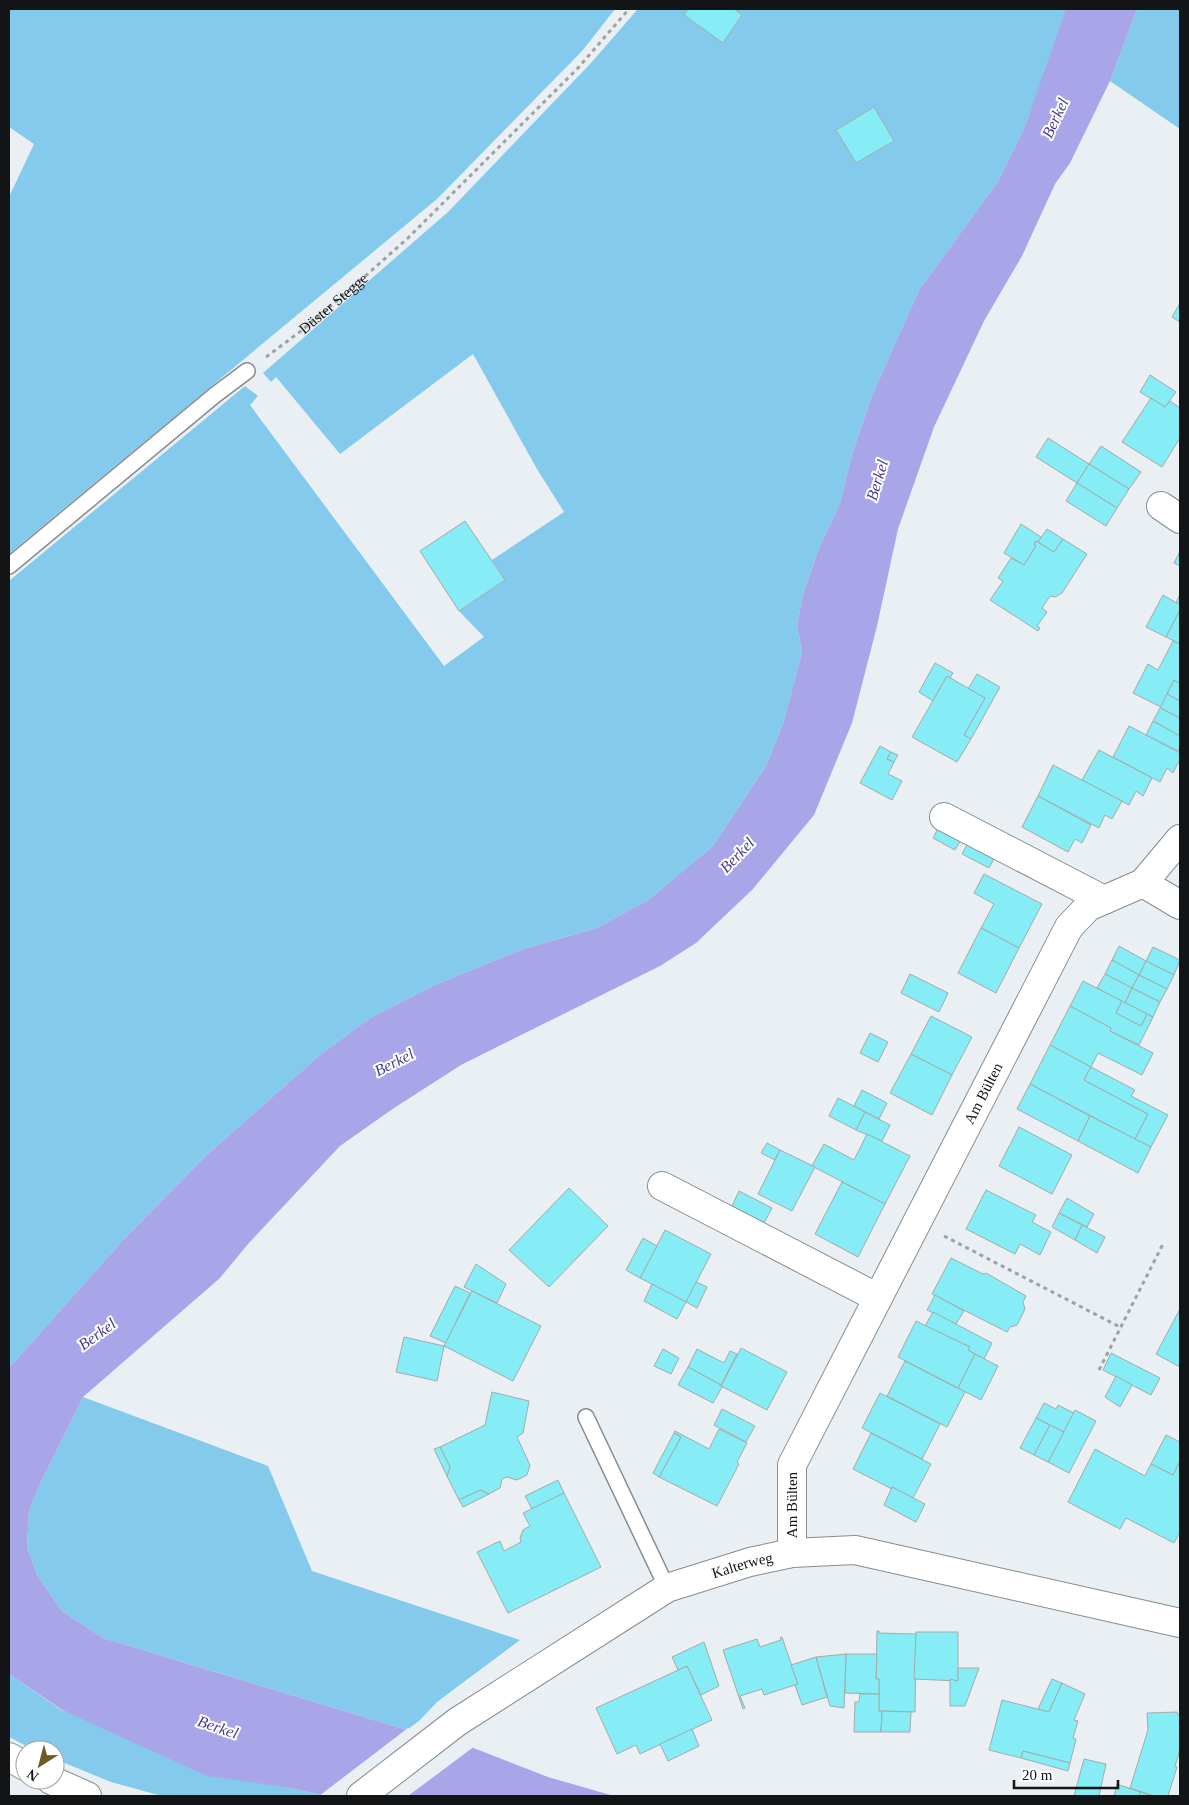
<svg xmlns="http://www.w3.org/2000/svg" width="1189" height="1805" viewBox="0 0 1189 1805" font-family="'Times New Roman',serif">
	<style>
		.green { fill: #84caec }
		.water { fill: #a8a6e9 }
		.pier { fill: #e9eff3 }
		.building { fill: #86ecf5; stroke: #a4abab }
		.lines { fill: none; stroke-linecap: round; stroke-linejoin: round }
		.service-casing { stroke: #868c8f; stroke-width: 18 }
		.minor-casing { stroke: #868c8f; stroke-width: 30 }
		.tertiary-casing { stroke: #868c8f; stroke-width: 30 }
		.path { stroke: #9da2a5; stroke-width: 3; stroke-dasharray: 4 4; stroke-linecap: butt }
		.service { stroke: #fff; stroke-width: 15 }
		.minor { stroke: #fff; stroke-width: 28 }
		.tertiary { stroke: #fff; stroke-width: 28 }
		.labels { text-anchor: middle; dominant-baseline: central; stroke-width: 4; stroke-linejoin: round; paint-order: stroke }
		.street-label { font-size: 15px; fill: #121415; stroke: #fff }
		.water-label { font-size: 16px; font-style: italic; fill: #473c8b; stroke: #fff }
	</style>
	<rect width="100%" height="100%" fill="#e9eff3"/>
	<g class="green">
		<polygon points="9,9 615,9 583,50 437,199 9,554 9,197 34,144 9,127"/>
		<polygon points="638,9 1068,9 1026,124 997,183 919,290 871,398 852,454 840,503 819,548 803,594 797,626 802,652 783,724 766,766 713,846 648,900 597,928 520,950 435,985 370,1018 320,1055 208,1154 124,1239 9,1368 9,581 245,386 258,396 250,405 444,666 484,637 459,611 505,580 492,560 564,512 537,469 473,354 340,454 276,377 271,382 263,373 448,212 591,63"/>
		<polygon points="1137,9 1180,9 1180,129 1110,81"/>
		<polygon points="83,1397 268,1466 312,1571 520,1640 437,1702 420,1720 407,1730 103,1638 62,1611 37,1575 27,1547 29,1510 42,1480"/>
		<polygon points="9,1674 61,1710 290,1788 320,1795 318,1796 162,1796 111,1782 55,1759 55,1750 34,1750 9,1737"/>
	</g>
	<polygon class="water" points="1066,9 1137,9 1110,81 1070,163 1055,184 1022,256 984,321 934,427 898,529 877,626 852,723 814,815 752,890 696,943 660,966 461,1065 394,1108 340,1146 248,1244 220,1278 83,1397 42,1480 29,1510 27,1547 37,1575 62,1611 103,1638 407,1730 471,1747 548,1777 614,1796 325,1796 290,1788 207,1776 62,1710 9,1674 9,1368 124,1239 208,1154 320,1055 370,1018 435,985 520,950 597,928 648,900 713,846 766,766 783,724 802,652 797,626 803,594 819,548 840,503 852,454 871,398 919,290 997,183 1026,124"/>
	<polygon class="pier" points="408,1728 475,1746 408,1796 319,1796"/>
	<g class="building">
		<polygon points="688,9 734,9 742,15 723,43 684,15"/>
		<polygon points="874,107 894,141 856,163 836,130"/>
		<polygon points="1180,303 1180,322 1172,317"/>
		<polygon points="1150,375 1176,392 1165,407 1140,392"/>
		<polygon points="1151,398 1165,407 1170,401 1180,408 1180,438 1162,467 1122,442"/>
		<polygon points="1048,438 1089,464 1077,483 1036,457"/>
		<polygon points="1101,446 1141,472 1129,489 1089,464"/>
		<polygon points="1089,464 1129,489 1117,508 1077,483"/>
		<polygon points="1077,483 1117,508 1106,526 1066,501"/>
		<polygon points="465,521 505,580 459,611 420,551"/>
		<polygon points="1021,524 1041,537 1038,542 1036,541 1034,545 1036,546 1024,565 1004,553"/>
		<polygon points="1047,529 1063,539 1054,552 1038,542"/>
		<polygon points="1063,539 1087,554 1062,593 1055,597 1050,596 1042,608 1047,612 1037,626 1040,628 1038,631 990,600 1003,581 998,578 1011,558 1024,565 1036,546 1034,545 1036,541 1054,552"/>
		<polygon points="1180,551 1180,566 1174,563"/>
		<polygon points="1180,594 1180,605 1176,603"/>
		<polygon points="1163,595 1180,605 1180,610 1166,637 1146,627"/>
		<polygon points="1180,610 1180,644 1166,637"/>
		<polygon points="1173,641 1180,644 1180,684 1174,680 1161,707 1133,693 1148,664 1158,670"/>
		<polygon points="935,663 953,673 950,678 947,676 933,701 919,692"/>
		<polygon points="977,674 1000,687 971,739 964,735 985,698 968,689"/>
		<polygon points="947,676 985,698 964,735 971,739 957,762 912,737"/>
		<polygon points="1174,680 1180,684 1180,701 1167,694"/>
		<polygon points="1167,694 1180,701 1180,718 1160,708"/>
		<polygon points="1160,708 1180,718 1180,736 1153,721"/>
		<polygon points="1153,721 1180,736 1180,747 1178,751 1146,735"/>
		<polygon points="1129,726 1180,753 1180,759 1173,773 1167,768 1160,782 1113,757"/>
		<polygon points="880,746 891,752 887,759 894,762 888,774 902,781 892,800 860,783"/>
		<polygon points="1099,750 1152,778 1143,796 1136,791 1129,805 1082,780"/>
		<polygon points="891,752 898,755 894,762 887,759"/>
		<polygon points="1053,765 1122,801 1112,819 1105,815 1099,828 1038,796"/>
		<polygon points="1038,796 1091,825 1082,843 1075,839 1068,852 1022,827"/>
		<polygon points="940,825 962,838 955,850 933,838"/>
		<polygon points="969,841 996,855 989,868 962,854"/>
		<polygon points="984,874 1042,904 1019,948 981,928 994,904 974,893"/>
		<polygon points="981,928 1019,948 996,993 958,973"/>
		<polygon points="1119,946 1146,961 1139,975 1112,960"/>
		<polygon points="1153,947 1180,960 1174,975 1146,961"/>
		<polygon points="1112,960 1139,975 1132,988 1105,974"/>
		<polygon points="1146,961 1174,975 1167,989 1139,975"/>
		<polygon points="910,974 948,993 939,1012 901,993"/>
		<polygon points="1105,974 1132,988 1125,1003 1097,988"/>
		<polygon points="1139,975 1167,989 1160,1002 1132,988"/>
		<polygon points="1083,981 1122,1001 1116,1013 1141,1026 1147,1014 1153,1017 1139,1045 1110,1031 1111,1028 1070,1006"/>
		<polygon points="1132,988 1160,1002 1153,1017 1125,1003"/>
		<polygon points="1122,1001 1147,1014 1141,1026 1116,1013"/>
		<polygon points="1070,1006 1111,1028 1110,1031 1153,1053 1142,1075 1098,1053 1091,1067 1050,1045"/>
		<polygon points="931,1016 972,1037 952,1075 911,1054"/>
		<polygon points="870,1033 888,1042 878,1062 860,1053"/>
		<polygon points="1050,1045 1091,1067 1084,1080 1148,1114 1135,1139 1030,1084"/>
		<polygon points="911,1054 952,1075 932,1115 890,1093"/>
		<polygon points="1091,1067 1135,1090 1131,1096 1168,1115 1151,1147 1135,1139 1148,1114 1084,1080"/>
		<polygon points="1030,1084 1090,1116 1078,1141 1017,1109"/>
		<polygon points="862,1090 887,1103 879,1119 854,1106"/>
		<polygon points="838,1098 865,1112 856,1130 829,1116"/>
		<polygon points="865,1112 890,1125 882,1141 856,1130"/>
		<polygon points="1090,1116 1151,1147 1138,1173 1078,1141"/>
		<polygon points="1019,1127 1072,1155 1052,1194 999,1166"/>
		<polygon points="867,1134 910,1156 885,1204 812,1166 824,1144 854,1160"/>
		<polygon points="767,1143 780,1150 775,1160 761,1153"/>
		<polygon points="780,1150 815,1167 792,1211 758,1194"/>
		<polygon points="842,1182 885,1204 858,1257 815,1234"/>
		<polygon points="569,1188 608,1226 549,1287 509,1250"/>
		<polygon points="986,1190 1036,1215 1032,1222 1051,1232 1040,1255 1020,1244 1015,1254 966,1229"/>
		<polygon points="739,1191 772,1208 764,1223 732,1206"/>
		<polygon points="1067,1198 1094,1214 1087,1227 1059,1213"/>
		<polygon points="1059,1213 1082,1225 1075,1240 1052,1227"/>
		<polygon points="1082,1225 1105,1237 1097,1253 1075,1240"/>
		<polygon points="665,1230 711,1254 686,1302 640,1278"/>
		<polygon points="643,1238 657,1246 640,1278 626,1270"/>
		<polygon points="951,1258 983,1274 986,1273 1026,1296 1023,1302 1025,1309 1017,1325 1010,1327 1007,1332 932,1294"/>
		<polygon points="476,1264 506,1284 497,1303 464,1287"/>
		<polygon points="696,1282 707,1287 697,1308 686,1302"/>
		<polygon points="652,1284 686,1302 677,1319 644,1301"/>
		<polygon points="455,1286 470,1293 446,1343 430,1336"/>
		<polygon points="472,1291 541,1326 513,1381 444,1346"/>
		<polygon points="935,1295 964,1311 956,1324 927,1310"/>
		<polygon points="1180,1309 1180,1367 1156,1354"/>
		<polygon points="933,1312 992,1343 984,1359 968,1350 970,1347 925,1326"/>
		<polygon points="916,1321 970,1347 968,1350 975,1354 958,1388 898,1357"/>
		<polygon points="404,1337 444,1346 437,1381 396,1372"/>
		<polygon points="741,1348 787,1372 767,1410 721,1386"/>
		<polygon points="663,1349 679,1358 671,1374 654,1366"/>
		<polygon points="697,1349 724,1363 730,1351 737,1354 721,1385 688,1367"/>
		<polygon points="1111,1353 1160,1378 1151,1395 1103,1370"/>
		<polygon points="975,1354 998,1366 981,1400 958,1388"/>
		<polygon points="905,1361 965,1392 947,1427 887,1396"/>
		<polygon points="688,1367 721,1385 722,1387 713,1403 678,1385"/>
		<polygon points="1116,1376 1132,1385 1120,1407 1105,1397"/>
		<polygon points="492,1392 529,1401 523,1433 517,1437 530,1465 527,1475 517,1480 507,1477 502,1479 500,1488 489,1494 480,1490 459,1500 447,1476 450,1467 440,1447 485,1425"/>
		<polygon points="880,1393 940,1424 922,1459 862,1428"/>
		<polygon points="1044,1403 1056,1409 1058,1405 1074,1413 1064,1432 1036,1418"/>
		<polygon points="722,1409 755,1426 746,1442 714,1425"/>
		<polygon points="1075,1410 1096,1421 1069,1473 1048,1462"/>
		<polygon points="1036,1418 1050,1425 1034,1455 1020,1448"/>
		<polygon points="1050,1425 1064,1432 1048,1462 1034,1455"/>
		<polygon points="719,1429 747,1443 737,1462 739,1464 717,1506 659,1477 681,1437 674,1433 675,1431 709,1449"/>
		<polygon points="674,1433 681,1437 659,1477 653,1473"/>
		<polygon points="871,1433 931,1464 913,1498 892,1487 892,1489 853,1469"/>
		<polygon points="1166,1435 1180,1442 1180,1461 1173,1475 1151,1464"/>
		<polygon points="440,1447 450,1467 447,1476 434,1449"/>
		<polygon points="1095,1449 1145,1476 1151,1464 1173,1475 1180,1461 1180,1532 1174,1543 1126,1518 1120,1529 1068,1502"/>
		<polygon points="558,1480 564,1493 532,1509 525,1496"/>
		<polygon points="892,1487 925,1504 916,1522 884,1505"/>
		<polygon points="480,1490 489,1494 463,1507 459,1500"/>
		<polygon points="564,1493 601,1567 508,1613 477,1552 500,1541 504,1551 521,1542 520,1538 523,1530 530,1526 523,1513"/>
		<polygon points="877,1631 879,1631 879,1633 916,1634 915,1712 879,1711 879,1679 876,1679"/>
		<polygon points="916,1632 958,1632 958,1681 914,1679"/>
		<polygon points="782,1637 798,1684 764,1695 762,1689 740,1696 745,1708 743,1709 723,1650 757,1639 760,1647 781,1640 780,1638"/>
		<polygon points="704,1642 719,1686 701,1695 687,1666 678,1670 672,1657"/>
		<polygon points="846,1654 877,1654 876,1679 879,1679 879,1694 845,1693"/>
		<polygon points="846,1654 844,1708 830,1706 816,1657"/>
		<polygon points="816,1657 827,1697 802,1705 795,1685 798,1684 791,1665"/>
		<polygon points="687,1666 712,1720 640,1754 636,1745 617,1754 596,1708"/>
		<polygon points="958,1668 979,1668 965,1706 950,1706 950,1679 958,1681"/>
		<polygon points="1052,1679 1062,1683 1049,1712 1038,1709"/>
		<polygon points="1062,1683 1085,1694 1074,1720 1078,1721 1073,1738 1076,1739 1070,1763 1023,1751 1021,1758 989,1750 1002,1700 1049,1712"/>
		<polygon points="860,1694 879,1694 879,1711 882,1711 881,1732 854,1732 855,1702 859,1702"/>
		<polygon points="882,1711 911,1712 910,1732 881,1732"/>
		<polygon points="1177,1712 1178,1715 1180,1715 1180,1750 1175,1766 1177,1767 1168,1796 1154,1796 1130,1788 1148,1730 1147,1713"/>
		<polygon points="692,1729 699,1746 668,1761 660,1744"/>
		<polygon points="1023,1751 1070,1763 1068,1771 1021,1758"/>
		<polygon points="1084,1759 1106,1764 1099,1796 1074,1796"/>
		<polygon points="1117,1784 1140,1792 1139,1796 1114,1796"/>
		<polygon points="1140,1792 1154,1796 1139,1796"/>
	</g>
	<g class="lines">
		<defs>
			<g id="service">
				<polyline points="9,566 215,395 247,371"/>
				<polyline points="586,1417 667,1588"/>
			</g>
			<g id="minor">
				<polyline points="1161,506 1180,519"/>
				<polyline points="944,817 1104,900"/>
				<polyline points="1143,883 1180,905"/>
				<polyline points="662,1186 878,1298"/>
				<path id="s2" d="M792 1553V1465L1069 927 1088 907 1143 883 1180 839"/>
				<polyline points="9,1757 25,1766"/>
				<polyline points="51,1780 87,1796"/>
			</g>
			<g id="tertiary">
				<path id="s3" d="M361 1796 457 1722 667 1588 750 1562 792 1553 855 1550 1180 1623"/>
			</g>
		</defs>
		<use href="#service" class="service-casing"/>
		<use href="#minor" class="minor-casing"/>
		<use href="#tertiary" class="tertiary-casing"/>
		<g class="path">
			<path id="s1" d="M266 357 301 331 353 287 408 238 578 68 629 9"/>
			<polyline points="944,1236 1122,1328"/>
			<polyline points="1099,1370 1163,1244"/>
		</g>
		<use href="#service" class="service"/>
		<use href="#minor" class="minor"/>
		<use href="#tertiary" class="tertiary"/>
	</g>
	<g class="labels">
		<g class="street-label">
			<text stroke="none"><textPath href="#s1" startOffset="86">Düster Stegge</textPath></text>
			<text stroke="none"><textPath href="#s2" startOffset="506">Am Bülten</textPath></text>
			<text transform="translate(792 1505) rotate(-90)">Am Bülten</text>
			<text stroke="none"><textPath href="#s3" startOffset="449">Kalterweg</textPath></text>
		</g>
		<g class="water-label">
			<text transform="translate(1055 118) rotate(-65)">Berkel</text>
			<text transform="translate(877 480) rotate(-73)">Berkel</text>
			<text transform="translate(737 855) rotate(-46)">Berkel</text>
			<text transform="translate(394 1062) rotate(-27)">Berkel</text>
			<text transform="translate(97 1334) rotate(-36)">Berkel</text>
			<text transform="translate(218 1727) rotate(19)">Berkel</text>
		</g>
	</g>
	<rect width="1189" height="1805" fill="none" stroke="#121415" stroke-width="20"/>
	<g transform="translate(40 1765) rotate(216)"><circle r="24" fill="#ffffff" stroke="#a0a1a1"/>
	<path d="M0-4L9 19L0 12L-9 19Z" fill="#6b5c29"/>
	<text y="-8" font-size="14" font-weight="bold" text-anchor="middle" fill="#121415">N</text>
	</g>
	<path d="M1014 1780v8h104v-8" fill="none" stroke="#121415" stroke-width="2.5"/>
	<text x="1022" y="1780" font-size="15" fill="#121415" stroke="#ffffff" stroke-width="4" paint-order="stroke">20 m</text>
</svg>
